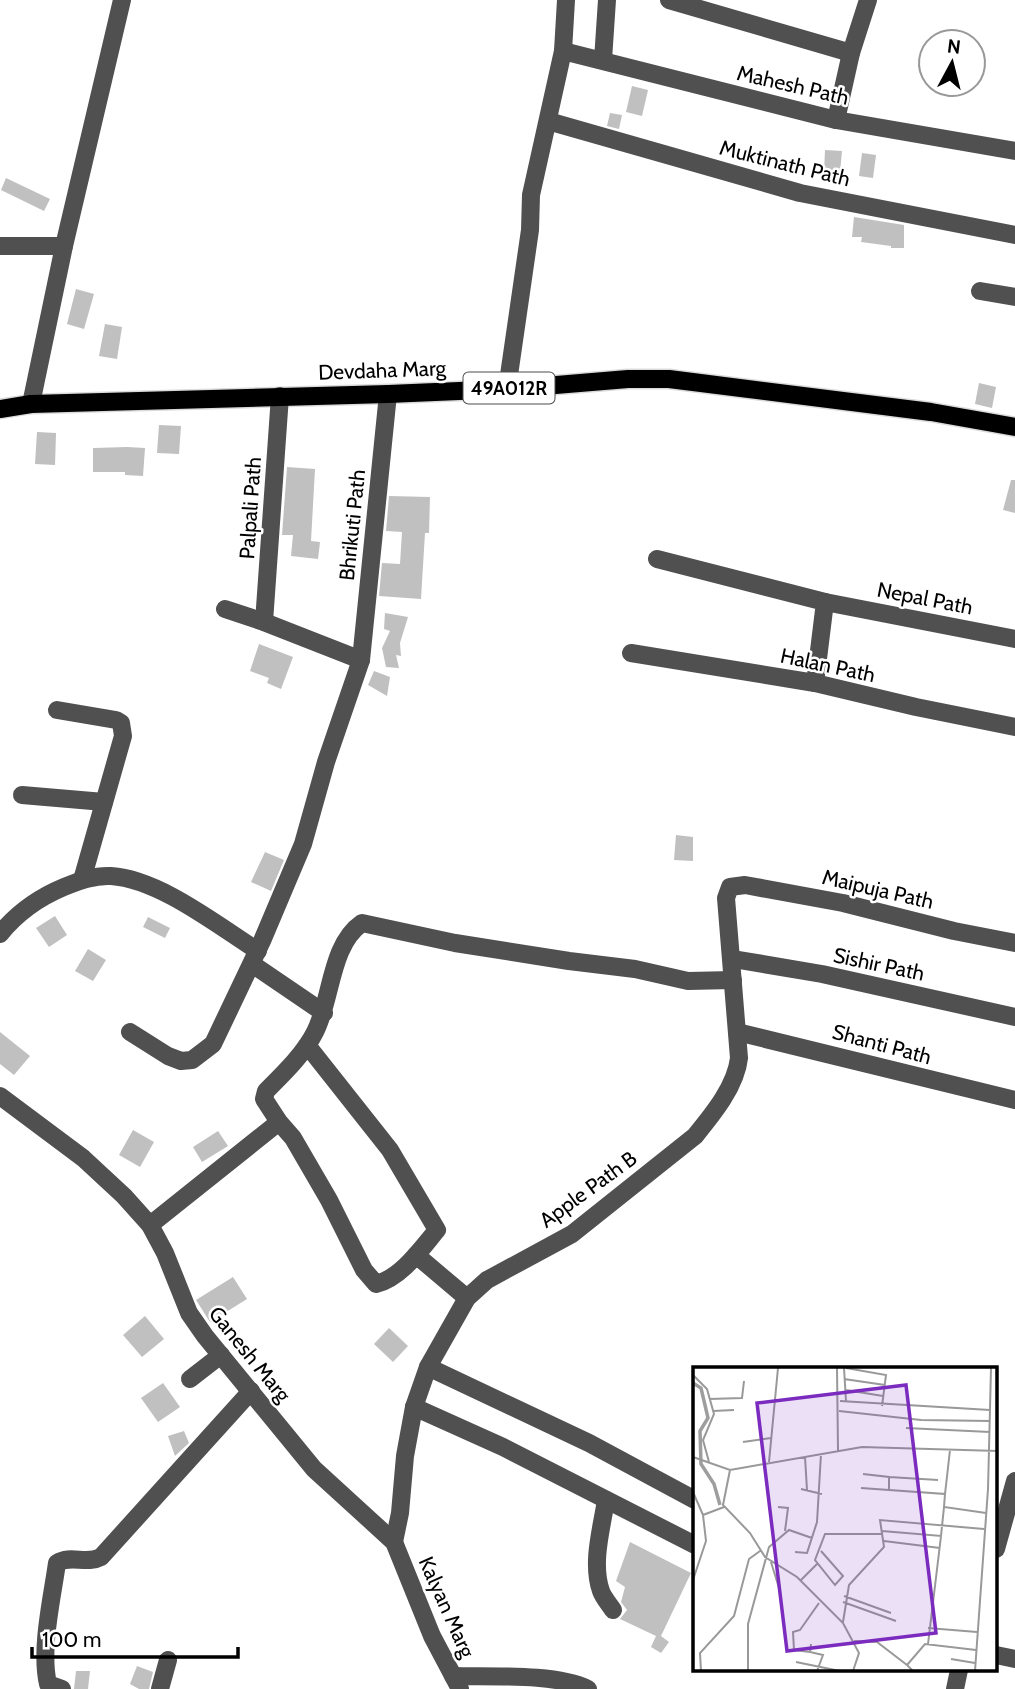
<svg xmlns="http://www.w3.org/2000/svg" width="1015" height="1689" viewBox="0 0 1015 1689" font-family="Cabin,sans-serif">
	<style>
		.building { fill: #c0c0c0 }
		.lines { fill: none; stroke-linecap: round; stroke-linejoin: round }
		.major-casing { stroke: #dbdbdb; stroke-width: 21 }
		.minor { stroke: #505050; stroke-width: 18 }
		.major { stroke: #000; stroke-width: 18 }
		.labels { text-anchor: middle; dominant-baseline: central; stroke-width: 5; stroke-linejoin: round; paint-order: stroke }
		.shield { fill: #fff; stroke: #4c4c4c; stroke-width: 2 }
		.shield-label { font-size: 19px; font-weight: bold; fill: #000 }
		.street-label { font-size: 21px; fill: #000; stroke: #fff }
		.inset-river { fill: none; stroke: #9e9e9e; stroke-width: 3.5 }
		.inset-road { fill: none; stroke: #999; stroke-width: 2 }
		.view { fill: #7b2cbf; fill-opacity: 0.15; stroke: #7b2cbf; stroke-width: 3.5 }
		.inset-edge { fill: none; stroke: #000; stroke-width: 3.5 }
	</style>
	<rect width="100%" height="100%" fill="#fff"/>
	<g class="building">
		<polygon points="632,86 648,90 642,116 626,112"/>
		<polygon points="610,113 622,115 619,129 607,126"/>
		<polygon points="825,150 842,151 840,173 824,172"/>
		<polygon points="862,153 876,155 873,178 859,176"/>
		<polygon points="6,178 50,199 44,211 1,190"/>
		<polygon points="854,217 904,225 904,248 891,248 891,246 861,242 862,237 852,237"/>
		<polygon points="76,289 94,294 84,329 67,324"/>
		<polygon points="105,324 122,327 117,359 99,356"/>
		<polygon points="979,383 996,387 992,408 975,404"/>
		<polygon points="159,425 181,426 179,454 157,453"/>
		<polygon points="37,432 56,433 55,465 35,464"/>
		<polygon points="127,447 145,448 143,476 125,475 125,472 93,472 93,448"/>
		<polygon points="287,467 315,469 311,541 320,542 318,559 291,556 293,535 282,535"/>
		<polygon points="1011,480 1015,480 1015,513 1003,510"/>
		<polygon points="389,496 430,497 429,533 425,533 421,599 379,596 382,563 400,564 402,532 386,531"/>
		<polygon points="385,613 408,617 400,643 401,656 396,655 399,668 386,667 382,648 390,631 384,629"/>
		<polygon points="259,644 293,657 281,689 267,683 269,678 250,671"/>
		<polygon points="374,671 390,677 387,696 368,685"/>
		<polygon points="676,835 693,837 693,861 674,860"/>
		<polygon points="265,852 284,860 271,891 251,882"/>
		<polygon points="55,916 67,935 49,947 36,928"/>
		<polygon points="148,917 170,928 165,938 143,927"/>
		<polygon points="88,949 106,960 93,981 75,971"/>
		<polygon points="0,1032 30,1056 14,1075 0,1064"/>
		<polygon points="133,1130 154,1142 140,1167 119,1155"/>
		<polygon points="218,1131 228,1146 202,1162 193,1147"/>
		<polygon points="233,1277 247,1299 210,1322 196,1300"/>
		<polygon points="145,1316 164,1339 142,1357 123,1335"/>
		<polygon points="389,1328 408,1346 393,1362 374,1344"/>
		<polygon points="163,1383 180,1407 158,1422 141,1398"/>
		<polygon points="184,1431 189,1443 175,1456 168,1436"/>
		<polygon points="630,1542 691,1573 661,1636 669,1642 661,1653 651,1647 656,1636 620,1619 627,1610 621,1602 625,1587 616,1581"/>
		<polygon points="137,1666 153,1672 149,1689 139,1689 130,1684"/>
		<polygon points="76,1671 90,1671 88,1689 74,1689"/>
	</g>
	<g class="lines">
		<defs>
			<polyline id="major" points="0,409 31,404 388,394 507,389 628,379 669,379 931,412 1015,427"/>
		</defs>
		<use href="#major" class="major-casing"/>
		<g class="minor">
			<polyline points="669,0 851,53"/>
			<polyline points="563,51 836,120 1015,151"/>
			<polyline points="603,60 607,0"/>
			<polyline points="836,120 851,53 868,0"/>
			<polyline points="548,121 800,193 1015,235"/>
			<polyline points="0,246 64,246"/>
			<polyline points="980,291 1015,297"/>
			<polyline points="507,389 530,230 531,195 563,51 566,0"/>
			<polyline points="31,404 64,246 122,0"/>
			<polyline points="657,559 825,602 815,683"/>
			<polyline points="825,602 1015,639"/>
			<polyline points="225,609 264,622 361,660"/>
			<polyline points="264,622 280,396"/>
			<polyline points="631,653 815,683 916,707 1015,727"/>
			<polyline points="57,710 116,720 121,723 123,736 82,880"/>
			<polyline points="22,795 104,802"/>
			<path d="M0 934C17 913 40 897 64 887 79 881 95 875 111 876 159 879 217 925 258 951"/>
			<polyline points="733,959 822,974 1015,1017"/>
			<polyline points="252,964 324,1013"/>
			<polyline points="130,1032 168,1056 181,1061 192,1060 213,1044 262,941 303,844 326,762 361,660 388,394"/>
			<polyline points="737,1032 1015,1100"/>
			<path d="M307 1045 390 1150 437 1230C421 1249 401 1278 376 1284L364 1270 329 1200 293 1138 279 1122 264 1099 266 1091C283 1074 304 1054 315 1032 332 999 330 945 362 923L455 943 569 961 635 969 688 981 733 980"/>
			<polyline points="0,1096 83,1158 124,1196 150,1225 165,1253 189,1313 205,1336 314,1469 394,1542 432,1636 460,1689"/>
			<polyline points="150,1225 279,1122"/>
			<polyline points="416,1255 467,1298"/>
			<polyline points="428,1367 589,1443 695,1500"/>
			<polyline points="190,1379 221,1355"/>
			<polyline points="414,1407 503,1447 695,1545"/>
			<path d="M606 1500C602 1527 591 1563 601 1591 603 1597 609 1604 613 1610"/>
			<path d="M394 1542 400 1513 405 1456 414 1407 428 1367 467 1298 487 1280 572 1234 695 1136C713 1114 736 1086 739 1058L726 898 730 887 745 885 843 903 954 931 1015 943"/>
			<polyline points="996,1549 1015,1481"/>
			<polyline points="996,1655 1015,1659"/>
			<path d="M453 1676C491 1677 555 1673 588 1689"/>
			<path d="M62 1689 48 1684C40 1649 52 1599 57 1563 71 1554 86 1565 101 1557L251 1391"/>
			<polyline points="160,1689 168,1660"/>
			<polyline points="955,1689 959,1670"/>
		</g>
		<use href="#major" class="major"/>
	</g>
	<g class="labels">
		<rect class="shield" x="463.5" y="372.5" width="91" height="31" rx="5"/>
		<g class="shield-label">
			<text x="509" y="388">49A012R</text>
		</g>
		<g class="street-label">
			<text transform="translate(793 85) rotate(13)">Mahesh Path</text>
			<text transform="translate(785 163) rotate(14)">Muktinath Path</text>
			<text transform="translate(382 370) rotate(-2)">Devdaha Marg</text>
			<text transform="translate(250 508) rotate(-86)">Palpali Path</text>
			<text transform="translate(352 525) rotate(-84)">Bhrikuti Path</text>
			<text transform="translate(925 598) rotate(11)">Nepal Path</text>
			<text transform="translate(828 665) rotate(12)">Halan Path</text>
			<text transform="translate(878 889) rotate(13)">Maipuja Path</text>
			<text transform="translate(879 964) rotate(12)">Sishir Path</text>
			<text transform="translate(882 1044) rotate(15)">Shanti Path</text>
			<text transform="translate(588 1189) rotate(-36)">Apple Path B</text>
			<text transform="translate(250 1354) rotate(51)">Ganesh Marg</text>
			<text transform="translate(447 1607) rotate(66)">Kalyan Marg</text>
		</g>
	</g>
	<g transform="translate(693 1367)">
		<rect width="304" height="304" fill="#fff"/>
		<path class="inset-river" d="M0 16 8 21 15 51 7 64 8 97 21 117 27 138"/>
		<path class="inset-road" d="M144 1 145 84M151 1 153 34M153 1 193 8 189 39M0 8 14 22 21 47 10 73 16 95M151 12 192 18M153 23 190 29M16 32 49 31 51 14M147 34 297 43M20 44 41 43M146 44 228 53 297 54M213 61 297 65M50 75 78 71M0 90 37 103 169 80 305 84M112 90 114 123M76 95 85 1M37 103 30 138 57 166 72 190 104 210 150 256 166 286 160 304M170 107 196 110V122M196 110 245 113M168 121 252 127 251 140 293 146M108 122 129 127M0 125 10 148M252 127 257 83M85 140 95 141 92 164M189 164 248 169 251 140M191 174 247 181M128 184 150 209 142 218 122 193 132 167H189M102 185 114 186 124 155 128 87M78 195 86 221M0 213 13 174 10 148 31 140M108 213 125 196M151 229 198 246M150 235 203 254M150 255 156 218 191 180 187 153 291 162M235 261 284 265M161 274 184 275 214 298M118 277 117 285 130 288 124 304M235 277 248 169M117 285 101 283 100 265 107 263 126 236M258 292 282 296M103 295 147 304M8 304 7 286 41 249 56 192 67 184M55 304V257L76 180 96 163 119 171M220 304 214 298 232 277 283 283M282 304 295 122 298 1"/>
		<path class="view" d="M213 18 243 266 94 284 64 36Z"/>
		<rect width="304" height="304" class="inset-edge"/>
	</g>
	<g transform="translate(952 63) rotate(7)"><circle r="33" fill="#ffffff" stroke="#999999" stroke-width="2"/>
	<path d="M0-5L12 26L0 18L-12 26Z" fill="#000000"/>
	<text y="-10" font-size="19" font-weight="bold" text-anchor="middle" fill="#000000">N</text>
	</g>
	<path d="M32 1647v10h206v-10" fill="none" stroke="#000000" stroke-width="3.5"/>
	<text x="42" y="1647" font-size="21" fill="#000000" stroke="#ffffff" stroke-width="5" paint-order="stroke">100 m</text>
</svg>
